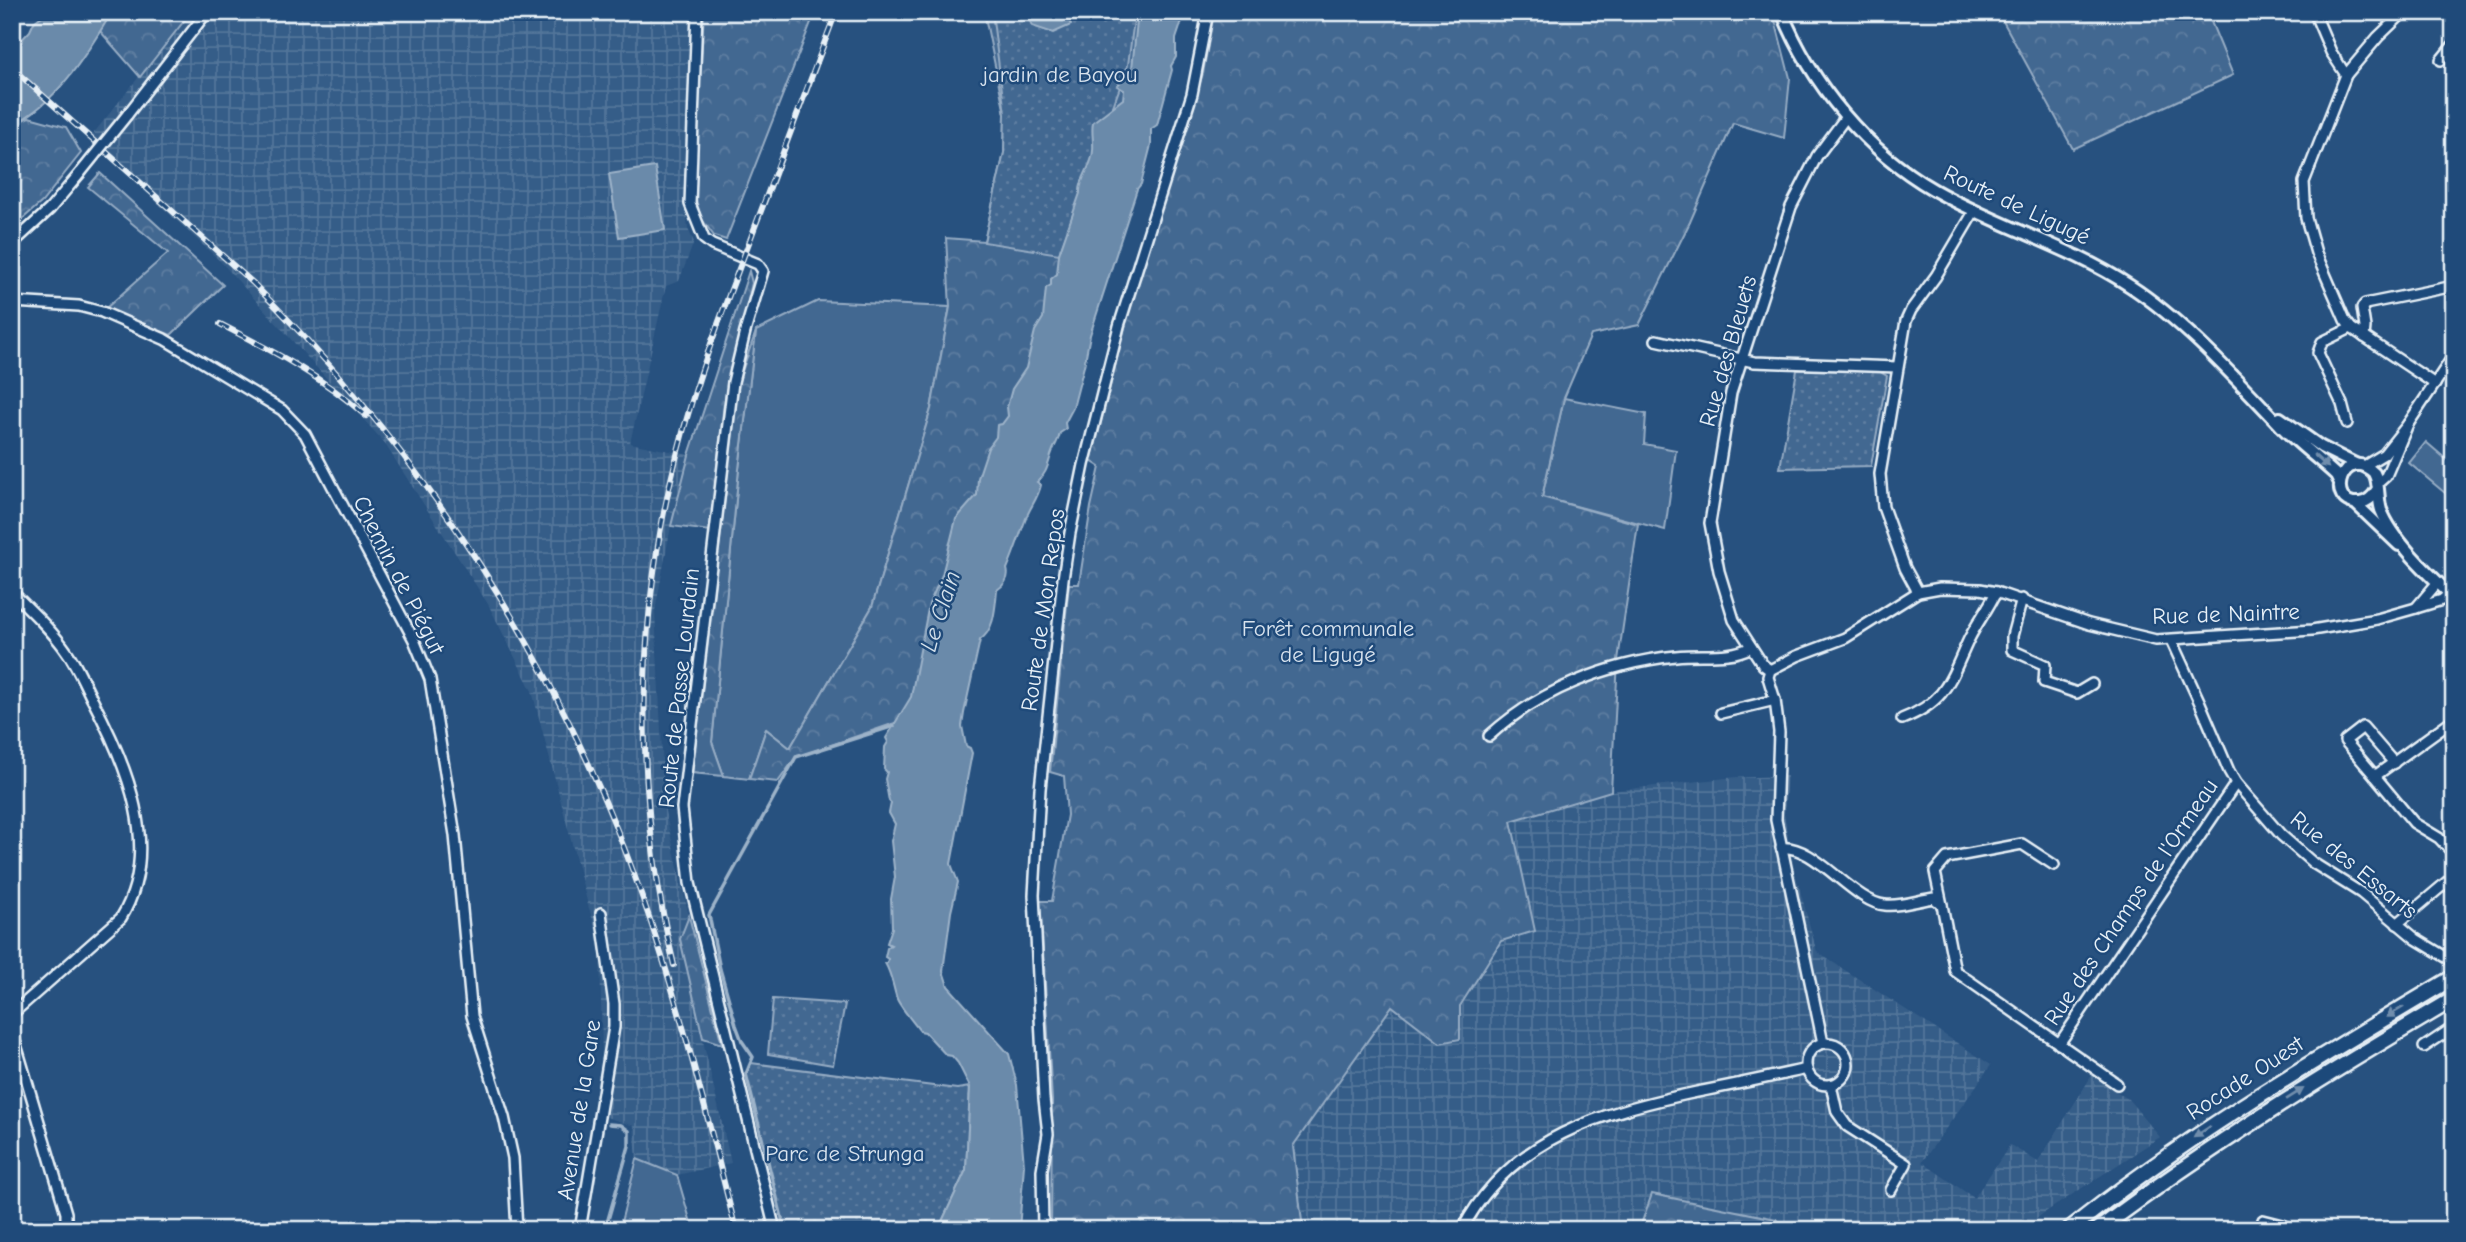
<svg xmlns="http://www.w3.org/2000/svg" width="2466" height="1242" viewBox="0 0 2466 1242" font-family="'Comic Neue',sans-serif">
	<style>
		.industrial { fill: url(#industrial-grid) }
		.grass { fill: #436891; stroke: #96acc4; stroke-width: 2 }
		.forest { fill: url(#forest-crowns); stroke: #96acc4; stroke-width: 2 }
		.park { fill: url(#park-dots); stroke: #96acc4; stroke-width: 2 }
		.water { fill: #6b8aaa; stroke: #9db3c9; stroke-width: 2 }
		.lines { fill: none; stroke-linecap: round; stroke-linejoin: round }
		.stream { stroke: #9db3c9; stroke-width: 3.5 }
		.minor-casing { stroke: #e8f1f8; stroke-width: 14 }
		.tertiary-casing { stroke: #e8f1f8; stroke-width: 16 }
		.primary-casing { stroke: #e8f1f8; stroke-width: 19 }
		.minor { stroke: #1f4a7a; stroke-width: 9 }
		.tertiary { stroke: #1f4a7a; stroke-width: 10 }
		.primary { stroke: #1f4a7a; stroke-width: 14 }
		.rail-casing { stroke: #e8f1f8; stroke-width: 6 }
		.rail { stroke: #1f4a7a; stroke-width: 3.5; stroke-dasharray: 10; stroke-linecap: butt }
		.minor-bridge-casing { stroke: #e8f1f8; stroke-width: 14; stroke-linecap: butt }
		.minor-bridge { stroke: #1f4a7a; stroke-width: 9 }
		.oneway { fill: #6f8dac }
		.labels { text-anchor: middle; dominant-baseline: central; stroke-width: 5; stroke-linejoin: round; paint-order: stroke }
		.park-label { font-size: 23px; fill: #d8e3ee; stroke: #1f4a7a }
		.street-label { font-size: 23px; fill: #e8f1f8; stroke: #1f4a7a }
		.water-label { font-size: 24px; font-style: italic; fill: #d5e2ec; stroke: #1f4a7a }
	</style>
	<defs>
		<pattern id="industrial-grid" width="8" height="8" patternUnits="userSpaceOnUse" patternTransform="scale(1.75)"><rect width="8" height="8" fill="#355d88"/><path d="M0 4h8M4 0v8" fill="none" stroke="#52759a"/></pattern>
		<pattern id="forest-crowns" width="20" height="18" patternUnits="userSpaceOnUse" patternTransform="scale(1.75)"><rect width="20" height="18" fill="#436891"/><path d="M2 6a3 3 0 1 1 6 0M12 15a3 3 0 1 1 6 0" fill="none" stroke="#5e7ea1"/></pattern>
		<pattern id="park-dots" width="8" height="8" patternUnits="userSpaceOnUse" patternTransform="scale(1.75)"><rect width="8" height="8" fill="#436891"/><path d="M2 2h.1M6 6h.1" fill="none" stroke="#5e7ea1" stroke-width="1.8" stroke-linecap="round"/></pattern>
	</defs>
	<rect width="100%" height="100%" fill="#27517f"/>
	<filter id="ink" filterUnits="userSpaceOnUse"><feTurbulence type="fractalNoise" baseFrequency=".0143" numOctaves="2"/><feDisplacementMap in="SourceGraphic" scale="14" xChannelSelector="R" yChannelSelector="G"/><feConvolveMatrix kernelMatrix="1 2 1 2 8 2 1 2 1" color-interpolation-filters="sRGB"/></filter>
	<g filter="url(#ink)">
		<g class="industrial">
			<polygon points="191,12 691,12 686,205 688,229 694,242 679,281 666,286 630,443 689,455 671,526 655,611 665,811 689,916 680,940 731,1163 677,1175 637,1159 634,1126 603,1116 600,943 588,905 532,691 488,604 383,441 221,262 89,139"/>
			<polygon points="1787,776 1784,814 1793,865 1817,952 1991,1065 1922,1162 1974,1198 2010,1145 2038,1162 2092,1075 2128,1099 2160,1137 2041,1215 2025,1230 1303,1230 1293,1146 1392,1005 1439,1043 1501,941 1511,821 1611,791 1726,778"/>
		</g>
		<g class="grass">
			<polygon points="818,301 950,307 931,409 872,607 790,748 766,729 749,779 724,776 712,742 739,469 756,331"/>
			<polygon points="1564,398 1646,414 1644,444 1676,450 1665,530 1542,497"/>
			<polygon points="2426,442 2454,466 2454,495 2451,498 2409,463"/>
			<polygon points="637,1159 677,1175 693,1230 619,1230"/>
		</g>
		<g class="forest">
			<polygon points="105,12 191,12 140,77 100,31"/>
			<polygon points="704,12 815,12 726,240 714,236 701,218 693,189"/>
			<polygon points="984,12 1155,12 927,712 796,757 778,782 749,779 766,729 790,748 872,607 931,409 950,307 946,238 984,241 1004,153 1005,114"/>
			<polygon points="1214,12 1773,12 1790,78 1784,138 1733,123 1690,222 1639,325 1591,335 1564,398 1542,497 1638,524 1618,660 1611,791 1511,821 1535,931 1501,941 1460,1006 1460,1039 1440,1043 1392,1006 1293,1146 1303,1230 1051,1230 1052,1100 1040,901 1052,901 1067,815 1064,776 1050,772 1069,584 1079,584 1091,507 1100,467 1091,461 1128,316 1203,73"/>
			<polygon points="1998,12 2207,12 2233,75 2073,149"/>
			<polygon points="29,117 66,127 81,153 42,202 12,228 12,125"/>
			<polygon points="100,173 223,285 171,335 105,309 168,253 88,187"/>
			<polygon points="749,271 752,283 724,403 710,531 671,526 689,455"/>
			<polygon points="756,331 739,469 712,742 724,776 692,773 739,380"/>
			<polygon points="689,916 722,1044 703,1038 680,939"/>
			<polygon points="1652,1194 1776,1219 1783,1230 1639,1230"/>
		</g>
		<g class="park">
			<polygon points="992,12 1135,12 1128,65 1059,254 984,242 1004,153 1005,114"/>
			<polygon points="1875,369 1887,376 1871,466 1780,468 1797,370"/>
			<polygon points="773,999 845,1004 833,1065 768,1054"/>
			<polygon points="751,1063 957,1089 970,1087 966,1170 938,1230 785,1230 746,1074"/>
		</g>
		<g class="water">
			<path d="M47 12H112C87 53 57 104 12 125V50L30 31 34 22Z"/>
			<polygon points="1026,12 1065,12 1071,25 1053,33 1032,26"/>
			<path d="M1138 12H1185L1176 39V57L1171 66 1172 70 1157 125 1151 129V145L1141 184 1137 189 1090 335 1084 366 1073 408 1065 423 1066 429 1060 433C1059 440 1056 443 1053 450 1048 462 1048 473 1037 482L1041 485C1038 499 1029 508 1025 521 1019 537 1014 553 1007 569 1010 578 1004 585 997 590 995 608 995 629 980 640L964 713 962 726 966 746 970 748 972 753 951 864 958 882 951 912 943 971 948 986 1009 1054 1017 1085 1024 1165 1019 1230H938L966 1170 970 1087 958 1063 952 1056 946 1055 925 1032 920 1031C914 1023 901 1008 897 999 893 987 892 975 885 963H887L888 959 885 957 887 948 891 945 887 943 892 928 891 899 895 877 891 841 895 824 889 813 891 803 889 801 885 779 887 772 884 769 885 747 888 742 886 738 911 697 929 604 942 575 956 519 977 495 978 478 988 448 996 437 997 425 1002 424 1008 416 1007 407 1012 389 1026 368 1035 331 1043 318 1046 288 1051 285V279L1057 274 1059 254 1080 193C1079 178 1093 166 1093 150 1094 141 1091 132 1093 122L1123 99 1124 90 1117 86 1132 68Z"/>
			<polygon points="655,167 665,230 619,237 609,174"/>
		</g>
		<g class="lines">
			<g class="stream">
				<polyline points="605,1230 629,1146 629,1131 621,1125 609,1124"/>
				<polyline points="785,1230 746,1074 753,1057 742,1041 736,1025 720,969 709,915 796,757 894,726"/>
			</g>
			<defs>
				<g id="minor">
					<polyline points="697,12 690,204 704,239 712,245 758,264 763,271 745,332 733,382 682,808 690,883 775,1230"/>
					<polyline points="2314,12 2331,52 2346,75 2304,182 2306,218 2316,253 2345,320 2351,328 2435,384"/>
					<polyline points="2441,60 2454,44"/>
					<polyline points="2346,75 2378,37 2404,12"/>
					<polyline points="127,115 207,12"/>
					<polyline points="12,244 50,209 81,172"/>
					<polyline points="12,302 79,306 102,312 164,339 282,410 305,434 414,640 430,679 455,835 472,1016 504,1117 513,1158 517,1230"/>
					<polyline points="2364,337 2365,327 2362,308 2365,304 2454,286"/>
					<polyline points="1656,340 1754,362 1897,367"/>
					<polyline points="2347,423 2342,404 2318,353 2322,342 2351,328"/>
					<polyline points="2408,424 2454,355"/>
					<polyline points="2364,466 2384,454 2408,424 2386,476 2377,484"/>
					<polyline points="2438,582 2416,608 2442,600 2449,594"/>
					<path d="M12 592C31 611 52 630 67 652 77 666 84 683 92 699 126 763 163 849 121 918L12 1014"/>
					<polyline points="1918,592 1905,568 1883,507 1880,474 1906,321 1911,310 1936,276 1975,210"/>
					<polyline points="2022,599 2012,636 2012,650 2045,665 2044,682 2077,693 2092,684"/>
					<polyline points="2171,640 2200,703 2229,771 2236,783 2281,835 2313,863 2361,893 2416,939 2449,959"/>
					<polyline points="1770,670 1797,656 1845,638 1918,592 1940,588 1980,589 1996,592 2089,624 2156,640 2312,630 2377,619 2416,608"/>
					<polyline points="1770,670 1763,665 1734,620 1719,571 1710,523 1731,393 1791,207 1817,156 1846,117"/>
					<polyline points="1770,670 1768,677 1775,700 1779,732 1776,820 1823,1043"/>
					<polyline points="1721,713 1775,700"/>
					<path d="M1902 719C1948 701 1950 679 1969 639 1977 623 1988 609 1996 592"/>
					<polyline points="2454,719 2375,776 2414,823 2439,838 2454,854"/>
					<path d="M1489 736C1539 690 1609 663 1676 656 1701 653 1729 659 1751 647"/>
					<polyline points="2375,776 2345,741 2363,727 2394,763"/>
					<path d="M1781 848C1814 843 1854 903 1885 905 1900 907 1919 900 1934 898L1942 905 1955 971 2117 1084"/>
					<polyline points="1942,905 1935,872 1947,858 2022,844 2054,865"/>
					<polyline points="2397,924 2454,876"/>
					<polyline points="12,1031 66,1213 66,1230"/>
					<circle cx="1827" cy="1064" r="21"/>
					<polyline points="2059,1044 2236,783"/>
					<polyline points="2424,1047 2454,1027"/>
					<polyline points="1831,1085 1837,1112 1847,1126 1906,1164 1891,1190"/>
					<polyline points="2263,1220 2283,1225 2293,1230"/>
					<polyline points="580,1230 614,1027 614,1004 601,913"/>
					<polyline points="1043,1230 1042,1170 1048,1134 1044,1099 1034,895 1040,789 1063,579 1070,533 1084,465 1119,326 1192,94 1208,12"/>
					<path d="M1462 1230C1510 1137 1603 1112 1697 1092 1734 1085 1770 1077 1807 1069"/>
				</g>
				<g id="tertiary">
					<path d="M1782 12C1811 84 1866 151 1934 190 1997 226 2069 246 2130 286 2183 320 2237 380 2281 426 2298 444 2318 458 2336 475L2339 481"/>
					<polyline points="2280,418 2321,447 2357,465"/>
					<path d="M2377 490C2373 497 2368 502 2360 503 2323 506 2343 443 2374 473 2380 484 2377 497 2381 510 2393 541 2430 575 2454 598"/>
					<polyline points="2355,503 2399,545"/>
				</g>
				<g id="primary">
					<path d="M2069 1230C2189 1133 2322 1056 2454 977"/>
					<path d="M2098 1230C2211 1145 2332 1071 2454 999"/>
				</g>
			</defs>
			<use href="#minor" class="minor-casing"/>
			<use href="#tertiary" class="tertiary-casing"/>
			<use href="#primary" class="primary-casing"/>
			<use href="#minor" class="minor"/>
			<use href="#tertiary" class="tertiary"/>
			<use href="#primary" class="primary"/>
			<defs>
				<g id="rail">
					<path d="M12 68 253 283C409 441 534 623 617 830 669 959 702 1095 736 1230"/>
					<path d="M220 324C271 350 323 377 366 416"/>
					<path d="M674 965C634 797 634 618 678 451 696 379 723 310 750 240 778 164 807 88 836 12"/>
				</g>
			</defs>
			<use href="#rail" class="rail-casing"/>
			<use href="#rail" class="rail"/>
			<defs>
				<polyline id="minor-bridge" points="81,172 127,115"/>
			</defs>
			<use href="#minor-bridge" class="minor-bridge-casing"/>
			<use href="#minor-bridge" class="minor-bridge"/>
		</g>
		<defs><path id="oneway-solid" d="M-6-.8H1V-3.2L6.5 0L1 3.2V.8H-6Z" transform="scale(1.75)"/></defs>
		<g class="oneway">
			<use href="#oneway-solid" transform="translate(2321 461) rotate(42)"/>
			<use href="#oneway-solid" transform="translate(2395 1012) rotate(149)"/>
			<use href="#oneway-solid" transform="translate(2295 1094) rotate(-32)"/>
			<use href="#oneway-solid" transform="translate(2202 1132) rotate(146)"/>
		</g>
	</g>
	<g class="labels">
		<g class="park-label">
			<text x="1060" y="74">jardin de Bayou</text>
			<text x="1328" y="628">Forêt communale<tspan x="1328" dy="26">de Ligugé</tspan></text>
			<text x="845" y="1153">Parc de Strunga</text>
		</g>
		<g class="street-label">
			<text transform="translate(2017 205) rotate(25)">Route de Ligugé</text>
			<text transform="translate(1728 351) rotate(-74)">Rue des Bleuets</text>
			<text transform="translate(399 575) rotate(63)">Chemin de Piégut</text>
			<text transform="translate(1043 610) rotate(-82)">Route de Mon Repos</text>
			<text transform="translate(2226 614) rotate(-2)">Rue de Naintre</text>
			<text transform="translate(679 688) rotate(-84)">Route de Passe Lourdain</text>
			<text transform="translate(2354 865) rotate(39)">Rue des Essarts</text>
			<text transform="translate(2131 902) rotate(-56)">Rue des Champs de l'Ormeau</text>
			<text transform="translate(2245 1078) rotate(-33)">Rocade Ouest</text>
			<text transform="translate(579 1110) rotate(-81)">Avenue de la Gare</text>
		</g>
		<g class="water-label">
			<text transform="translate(940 611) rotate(-72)">Le Clain</text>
		</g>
	</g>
	<rect width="2466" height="1242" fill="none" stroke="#1f4a7a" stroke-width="42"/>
	<rect x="21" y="21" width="2424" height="1200" fill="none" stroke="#e8f1f8" stroke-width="2.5" filter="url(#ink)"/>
</svg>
